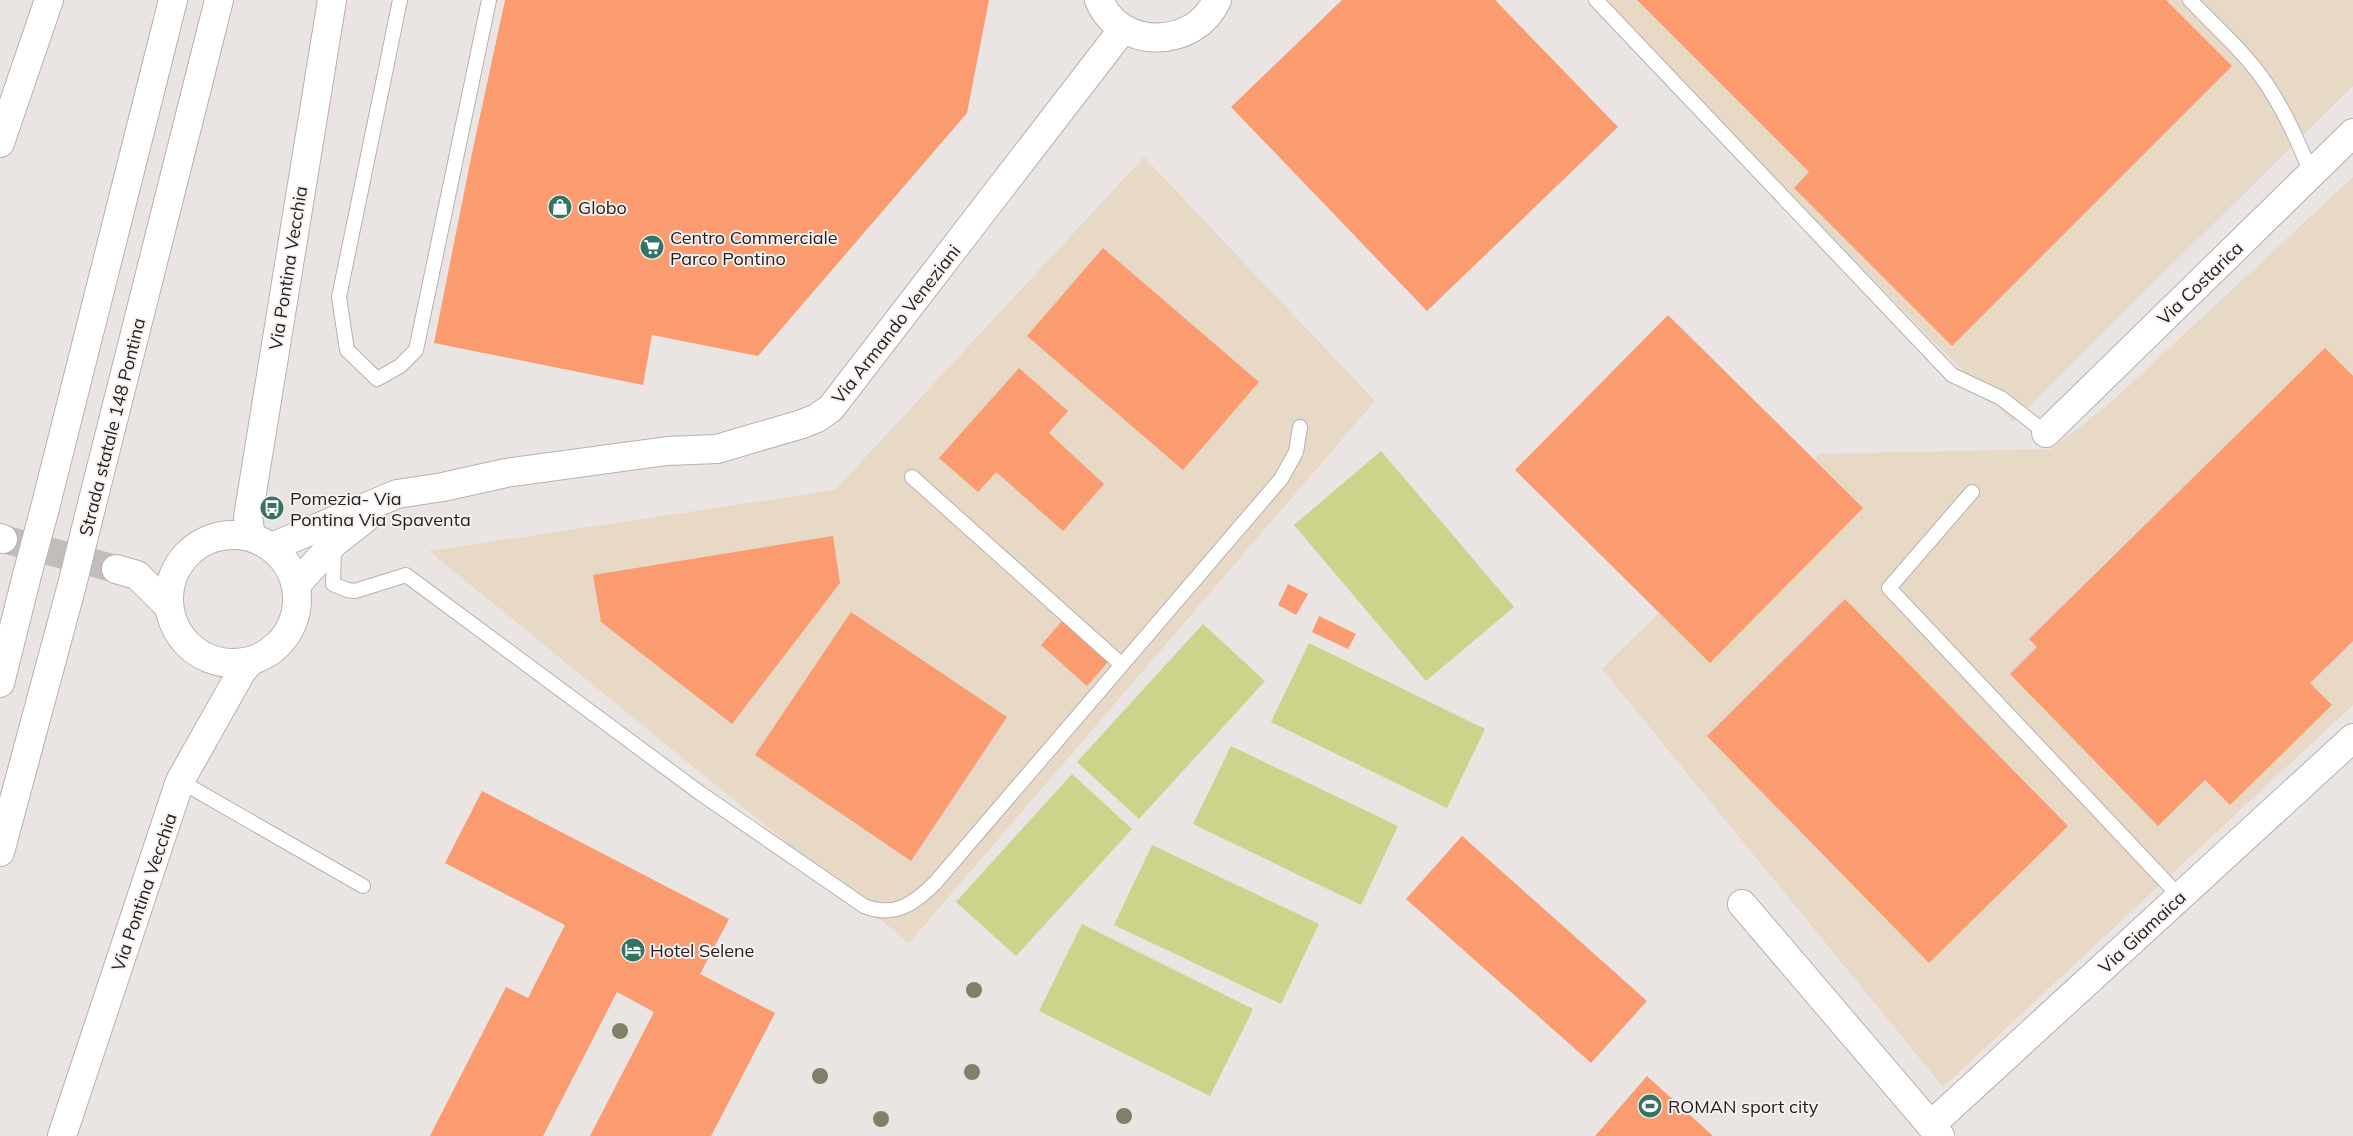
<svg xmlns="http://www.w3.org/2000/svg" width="2353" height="1136" viewBox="0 0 2353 1136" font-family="Mulish,sans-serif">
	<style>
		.industrial { fill: #e8d9c7 }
		.green { fill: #ccd38b }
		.building { fill: #fa9b70 }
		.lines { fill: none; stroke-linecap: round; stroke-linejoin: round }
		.secondary-tunnel { stroke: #c2bdbb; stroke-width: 28; stroke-dasharray: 28 14; stroke-linecap: butt }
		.lane-casing { stroke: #b7b1af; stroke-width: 16 }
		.street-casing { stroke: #b7b1af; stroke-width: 30 }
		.secondary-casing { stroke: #b7b1af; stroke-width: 30 }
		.highway-casing { stroke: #b7b1af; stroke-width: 30 }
		.lane { stroke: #fff; stroke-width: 14 }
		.street { stroke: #fff; stroke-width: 28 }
		.secondary { stroke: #fff; stroke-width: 28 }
		.highway { stroke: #fff; stroke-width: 28 }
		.highway-bridge-casing { stroke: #b7b1af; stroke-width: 30; stroke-linecap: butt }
		.highway-bridge { stroke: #fff; stroke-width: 28 }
		.tree { fill: #818066 }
		.labels { text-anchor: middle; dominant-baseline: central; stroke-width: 4; stroke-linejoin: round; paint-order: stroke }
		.poi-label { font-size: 18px; fill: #242221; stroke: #f8f1ef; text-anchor: start }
		.street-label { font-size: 18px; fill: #242221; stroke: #f8f1ef }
	</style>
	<rect width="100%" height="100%" fill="#eae4e2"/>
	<g class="industrial">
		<polygon points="1599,0 2353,0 2353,86 2013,422"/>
		<polygon points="1144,157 1375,401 909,943 429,551 835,490"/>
		<polygon points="2353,177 2353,705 1943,1087 1602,669 1819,454 2051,449 2108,405"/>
	</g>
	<g class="green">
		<polygon points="1381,451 1514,607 1426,681 1294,525"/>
		<polygon points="1203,624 1265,681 1139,819 1077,762"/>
		<polygon points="1309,643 1485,729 1447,808 1271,722"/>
		<polygon points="1231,746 1398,826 1361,905 1193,824"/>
		<polygon points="1072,774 1132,829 1016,956 956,902"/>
		<polygon points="1152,845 1319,924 1281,1004 1114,925"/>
		<polygon points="1082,924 1253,1009 1210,1096 1039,1011"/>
	</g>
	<g class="building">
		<polygon points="505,0 989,0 967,113 758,356 652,335 643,385 434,343 471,158"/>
		<polygon points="1342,0 1495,0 1618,127 1427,311 1231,107"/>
		<polygon points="1637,0 2166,0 2232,66 1952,346 1794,188 1809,172"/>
		<polygon points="1103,248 1259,382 1183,470 1027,336"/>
		<polygon points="1668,315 1863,508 1710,663 1515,470"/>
		<polygon points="2325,348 2353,376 2353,641 2310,683 2332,705 2230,805 2205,780 2158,826 2010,674 2037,647 2029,639"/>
		<polygon points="1019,368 1068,411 1049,433 1104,484 1063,531 996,472 978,492 939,458"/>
		<polygon points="833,536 840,583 732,724 601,622 593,575"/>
		<polygon points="1288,584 1308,594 1296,615 1278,605"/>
		<polygon points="1845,599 2068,826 1929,963 1707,736"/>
		<polygon points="851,612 1007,717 911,861 755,755"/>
		<polygon points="1319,616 1356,634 1348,649 1312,632"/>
		<polygon points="1063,620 1109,661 1087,686 1041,645"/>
		<polygon points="482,791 729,919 700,974 775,1013 711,1136 590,1136 654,1012 617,992 543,1136 430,1136 506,987 528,998 565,925 445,863"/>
		<polygon points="1462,836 1647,1001 1591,1063 1406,899"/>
		<polygon points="1647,1076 1713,1136 1595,1136"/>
	</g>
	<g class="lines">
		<polyline class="secondary-tunnel" points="3,539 116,569"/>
		<defs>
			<g id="lane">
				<polyline points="400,0 339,297 347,350 377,379 400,366 416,350 489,0"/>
				<polyline points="1596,0 1952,375 2001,398 2046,433"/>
				<path d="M2190 0C2209 20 2230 39 2248 60 2277 93 2295 134 2311 173"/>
				<polyline points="912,477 1121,664"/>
				<polyline points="1972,492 1889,588 2180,897"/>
				<path d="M334 546 333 584 347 590 355 591 406 575 700 793 864 906C894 918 914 904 935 883L1281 479 1296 452 1300 427"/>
				<polyline points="180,781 363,886"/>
			</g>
			<g id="street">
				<path d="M1099 0C1120 51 1195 49 1217 0"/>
				<polyline points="2046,433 2353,133"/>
				<polyline points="272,547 397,494 443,487 506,473 667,451 717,449 802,424 817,418 831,408 1123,29"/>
				<polyline points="296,585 334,543 366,518"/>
				<polyline points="1742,904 1940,1136"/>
				<polyline points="1931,1125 2353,738"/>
			</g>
			<g id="secondary">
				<polyline points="0,143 49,0"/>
				<circle cx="233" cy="599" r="64"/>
				<polyline points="251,537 248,517 332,0"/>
				<polyline points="0,538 3,539"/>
				<polyline points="116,569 137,575 168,606"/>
				<polyline points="62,1136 180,781 242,671 251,661"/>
			</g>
			<g id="highway">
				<polyline points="45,508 173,0"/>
				<polyline points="88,520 219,0"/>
				<polyline points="0,683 27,575"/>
				<polyline points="0,852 72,585"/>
			</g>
		</defs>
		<use href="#lane" class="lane-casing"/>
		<use href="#street" class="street-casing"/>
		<use href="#secondary" class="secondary-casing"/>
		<use href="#highway" class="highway-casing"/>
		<use href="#lane" class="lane"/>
		<use href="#street" class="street"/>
		<use href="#secondary" class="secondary"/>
		<use href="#highway" class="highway"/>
		<defs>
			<g id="highway-bridge">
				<polyline points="27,575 45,508"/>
				<polyline points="72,585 88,520"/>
			</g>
		</defs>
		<use href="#highway-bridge" class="highway-bridge-casing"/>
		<use href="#highway-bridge" class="highway-bridge"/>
	</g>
	<g class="tree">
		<circle cx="974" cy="990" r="8"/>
		<circle cx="620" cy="1031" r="8"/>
		<circle cx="972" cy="1072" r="8"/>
		<circle cx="820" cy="1076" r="8"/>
		<circle cx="1124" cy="1116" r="8"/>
		<circle cx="881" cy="1119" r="8"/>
	</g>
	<defs>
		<symbol id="shop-disc" viewBox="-11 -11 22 22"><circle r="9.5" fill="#327567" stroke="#f8f1ef"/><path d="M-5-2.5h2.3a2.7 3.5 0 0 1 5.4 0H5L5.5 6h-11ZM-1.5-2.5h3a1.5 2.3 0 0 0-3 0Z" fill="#fff"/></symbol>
		<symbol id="supermarket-disc" viewBox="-11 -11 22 22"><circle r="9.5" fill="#327567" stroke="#f8f1ef"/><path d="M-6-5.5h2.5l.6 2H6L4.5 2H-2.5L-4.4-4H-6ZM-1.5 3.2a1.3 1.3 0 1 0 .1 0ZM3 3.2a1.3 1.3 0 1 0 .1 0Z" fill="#fff"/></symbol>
		<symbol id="bus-disc" viewBox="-11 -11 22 22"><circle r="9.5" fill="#327567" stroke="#f8f1ef"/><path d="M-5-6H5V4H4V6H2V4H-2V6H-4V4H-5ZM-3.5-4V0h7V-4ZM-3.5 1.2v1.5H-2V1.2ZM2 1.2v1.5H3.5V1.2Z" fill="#fff"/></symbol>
		<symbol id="hotel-disc" viewBox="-11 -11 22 22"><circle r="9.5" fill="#327567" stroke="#f8f1ef"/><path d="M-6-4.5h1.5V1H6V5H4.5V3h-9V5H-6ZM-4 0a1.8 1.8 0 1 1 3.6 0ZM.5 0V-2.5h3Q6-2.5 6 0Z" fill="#fff"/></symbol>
		<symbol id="stadium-disc" viewBox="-11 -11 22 22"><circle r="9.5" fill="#327567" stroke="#f8f1ef"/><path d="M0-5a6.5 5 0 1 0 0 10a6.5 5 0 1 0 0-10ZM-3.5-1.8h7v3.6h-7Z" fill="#fff"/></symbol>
	</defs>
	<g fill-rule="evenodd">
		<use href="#shop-disc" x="546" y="193" width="28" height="28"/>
		<use href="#supermarket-disc" x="638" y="233" width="28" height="28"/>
		<use href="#bus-disc" x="258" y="494" width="28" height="28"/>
		<use href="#hotel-disc" x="619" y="936" width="28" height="28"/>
		<use href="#stadium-disc" x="1636" y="1092" width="28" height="28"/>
	</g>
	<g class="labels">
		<g class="poi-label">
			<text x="578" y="207">Globo</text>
			<text x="670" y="237">Centro Commerciale<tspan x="670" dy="21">Parco Pontino</tspan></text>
			<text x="290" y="498">Pomezia- Via<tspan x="290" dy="21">Pontina Via Spaventa</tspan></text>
			<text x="650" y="950">Hotel Selene</text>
			<text x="1668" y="1106">ROMAN sport city</text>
		</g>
		<g class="street-label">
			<text transform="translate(288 268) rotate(-81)">Via Pontina Vecchia</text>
			<text transform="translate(2200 283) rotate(-44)">Via Costarica</text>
			<text transform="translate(896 324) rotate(-52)">Via Armando Veneziani</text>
			<text transform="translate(112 427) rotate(-76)">Strada statale 148 Pontina</text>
			<text transform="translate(144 892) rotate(-71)">Via Pontina Vecchia</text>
			<text transform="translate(2142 932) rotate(-43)">Via Giamaica</text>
		</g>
	</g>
</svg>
